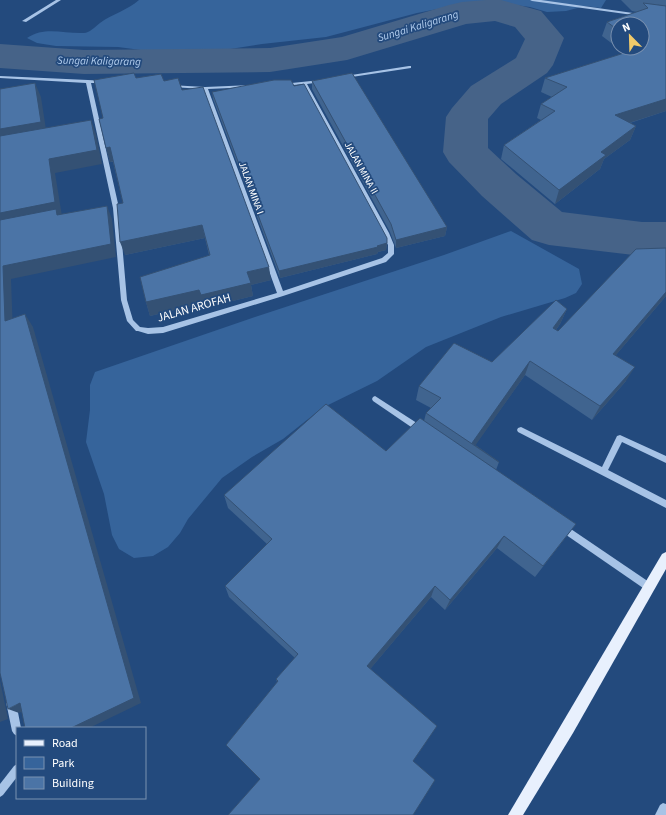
<svg xmlns="http://www.w3.org/2000/svg" width="666" height="815" viewBox="0 0 666 815" font-family="'Source Sans 3',sans-serif">
	<style>
		.green { fill: #36649b }
		.lines { fill: none; stroke-linecap: round; stroke-linejoin: round }
		.river { fill: #466388; fill-rule: evenodd }
		.minor { fill: #a7c3e6; fill-rule: evenodd }
		.major { fill: #e8f0fd; fill-rule: evenodd }
		.wall { fill: #40648f }
		.shaded-wall { fill: #345174 }
		.building { fill: #4b74a6; stroke: #345174 }
		.labels { text-anchor: middle; dominant-baseline: central; stroke-width: 3.5; stroke-linejoin: round; paint-order: stroke }
		.far-street-label { font-size: 10px; fill: #fff; stroke: #234a7d }
		.far-water-label { font-size: 11px; font-style: italic; fill: #b2cdee; stroke: #234a7d }
		.street-label { font-size: 12px; fill: #fff; stroke: #234a7d }
	</style>
	<rect width="100%" height="100%" fill="#234a7d"/>
	<g class="green">
		<path d="M139 0H606L601 8 585 6 566 11 547 12 530 7 493 2 463 4 417 13 326 37 262 44 198 54 156 52 118 47 56 46 37 43 27 38C45 26 64 34 84 33 89 33 95 27 100 23 112 14 128 10 139 0Z"/>
		<polygon points="511,231 579,269 582,284 576,293 565,298 501,317 426,347 377,381 322,408 283,439 252,457 222,478 188,519 180,533 168,547 153,556 134,558 119,549 112,535 104,494 86,442 90,410 90,385 95,372 255,317 444,255"/>
	</g>
	<g class="lines">
		<polygon class="river" points="486,0 501,0 541,11 564,38 553,65 547,73 501,104 488,119 488,148 516,174 562,212 642,222 666,222 666,258 642,256 549,245 532,240 482,196 449,162 443,152 446,117 452,108 471,86 516,58 525,39 515,27 495,21 466,24 347,60 270,72 84,74 0,68 0,44 84,50 270,48 342,37 449,5 462,2"/>
		<g class="minor">
			<polygon points="56,0 61,0 26,22 22,21"/>
			<polygon points="530,0 541,0 640,14 642,15 640,16 532,1"/>
			<polygon points="409,66 411,66 411,68 345,78 343,77 345,76"/>
			<polygon points="0,76 88,80 104,81 106,82 104,83 91,83 119,208 127,300 133,320 140,327 148,328 163,327 277,293 203,89 172,87 170,86 170,85 205,87 252,85 254,86 252,87 208,89 283,291 382,258 388,253 388,245 383,233 303,84 284,86 282,86 282,84 321,80 323,81 321,82 307,84 389,233 394,245 394,254 386,262 283,296 163,333 148,334 138,331 136,331 127,321 121,300 113,208 86,83 0,78"/>
			<polygon points="375,396 423,427 424,429 423,431 420,432 417,431 373,401 372,399 373,397"/>
			<polygon points="521,427 602,467 617,436 620,435 666,456 666,463 622,442 608,470 666,500 666,508 518,432 517,430 518,428"/>
			<polygon points="562,523 652,584 653,587 652,590 649,591 646,590 559,530 558,527 559,524"/>
			<polygon points="11,697 14,699 16,702 21,728 17,728 17,736 14,734 12,731 6,702 8,699"/>
			<polygon points="17,764 17,777 3,795 0,797 0,784 14,766"/>
			<polygon points="663,803 666,804 666,815 655,815 660,805"/>
		</g>
		<polygon class="major" points="666,552 666,569 573,733 523,815 508,815 662,554"/>
	</g>
	<g class="wall">
		<polygon points="621,0 666,0 666,111 630,123 636,126 630,140 604,159 600,169 555,204 501,159 504,145 541,120 537,118 541,104 552,97 541,92 545,78 625,53 619,48 642,48 642,24 618,24 618,48 602,36 607,22 637,12 632,11"/>
		<polygon points="136,78 164,81 182,90 271,280 251,285 253,296 204,308 203,303 150,316 146,302 209,255 205,238 125,255 123,203 113,162 110,162 106,148 103,118"/>
		<polygon points="312,81 447,227 445,236 396,248 390,232 312,89"/>
		<polygon points="212,92 387,243 386,250 378,252 377,254 280,278 213,99"/>
		<polygon points="666,296 615,356 626,381 592,420 525,375 475,445 499,462 496,470 576,524 535,577 497,548 445,610 431,597 370,669 260,779 277,682 276,679 295,658 229,597 225,586 267,544 228,508 224,495 386,451 424,421 426,413 431,408 416,400 419,386 492,362 567,309 560,324 556,330 558,331"/>
	</g>
	<g class="shaded-wall">
		<polygon points="35,83 41,97 47,136 0,144 0,129"/>
		<polygon points="666,99 666,111 610,129 615,115"/>
		<polygon points="91,120 96,134 102,164 55,173 62,216 0,228 0,213 49,159"/>
		<polygon points="636,126 630,140 604,159 600,169 555,204 559,190 601,152"/>
		<polygon points="110,147 115,161 110,162 106,148"/>
		<polygon points="107,206 112,219 116,257 11,279 13,334 5,321 3,266"/>
		<polygon points="202,225 205,238 125,255 120,242"/>
		<polygon points="447,227 445,236 396,248 396,240"/>
		<polygon points="387,243 386,250 378,252 377,254 280,278 279,271"/>
		<polygon points="269,267 271,280 251,285 253,296 204,308 203,303 150,316 146,302 247,272"/>
		<polygon points="666,292 666,296 604,369 613,354"/>
		<polygon points="567,309 560,324 547,343 553,328"/>
		<polygon points="25,314 33,327 141,703 89,728 71,728"/>
		<polygon points="530,361 525,375 475,446 472,443"/>
		<polygon points="635,367 626,381 592,420 600,406"/>
		<polygon points="504,536 497,548 445,610 450,600"/>
		<polygon points="435,586 431,597 366,674 367,666"/>
		<polygon points="0,680 8,719 0,722"/>
		<polygon points="20,703 31,708 19,713 8,709"/>
	</g>
	<g class="building">
		<polygon points="643,3 666,6 666,99 615,115 636,126 601,152 606,155 559,190 504,145 555,111 541,104 567,87 545,78 640,48 642,48 643,47 642,47 642,24 618,24 618,30 607,22 648,8"/>
		<polygon points="134,73 136,78 161,74 164,81 178,78 182,90 203,87 269,267 247,272 251,283 201,295 199,290 146,302 140,277 210,255 202,225 120,242 117,204 123,203 110,147 106,148 99,119 103,118 94,80"/>
		<polygon points="352,73 447,227 396,240 391,224 312,81"/>
		<polygon points="274,80 291,80 294,86 304,84 387,238 387,243 377,246 378,247 279,271 212,92"/>
		<polygon points="35,83 41,122 0,129 0,89"/>
		<polygon points="91,120 97,150 49,159 55,202 0,213 0,136"/>
		<polygon points="107,206 111,244 3,266 5,321 25,314 134,698 71,728 25,728 20,703 8,709 0,673 0,220 56,209 57,215"/>
		<polygon points="666,248 666,292 613,354 635,367 600,406 530,361 472,443 499,462 426,413 441,398 419,386 454,343 492,362 556,300 567,309 553,328 558,331 636,249"/>
		<polygon points="326,404 386,451 420,418 576,524 543,566 504,536 450,600 435,586 367,666 437,726 413,761 435,780 413,815 228,815 260,779 226,745 278,681 276,679 298,654 225,586 272,539 224,495"/>
	</g>
	<g class="labels">
		<g class="far-street-label">
			<text transform="translate(361 168) rotate(61)">JALAN MINA II</text>
			<text transform="translate(251 188) rotate(70)">JALAN MINA I</text>
		</g>
		<g class="far-water-label">
			<text transform="translate(418 26) rotate(-17)">Sungai Kaligarang</text>
			<text transform="translate(99 61) rotate(1)">Sungai Kaligarang</text>
		</g>
		<g class="street-label">
			<text transform="translate(194 308) rotate(-16)">JALAN AROFAH</text>
		</g>
	</g>
	<rect x="16" y="727" width="130" height="72" fill="#234a7d" stroke="#7b92b1"/>
	<rect x="24" y="740" width="20" height="6" fill="#e8f0fd" stroke="#7b92b1"/>
	<text x="52" y="747" font-size="12" fill="#ffffff">Road</text>
	<rect x="24" y="757" width="20" height="12" fill="#36649b" stroke="#7b92b1"/>
	<text x="52" y="767" font-size="12" fill="#ffffff">Park</text>
	<rect x="24" y="777" width="20" height="12" fill="#4b74a6" stroke="#7b92b1"/>
	<text x="52" y="787" font-size="12" fill="#ffffff">Building</text>
	<g transform="translate(630 36) rotate(337)"><circle r="19" fill="#234a7d" stroke="#7b92b1"/>
	<path d="M0-3L7 15L0 10L-7 15Z" fill="#f1ca6a"/>
	<text y="-6" font-size="11" font-weight="bold" text-anchor="middle" fill="#ffffff">N</text>
	</g>
</svg>
